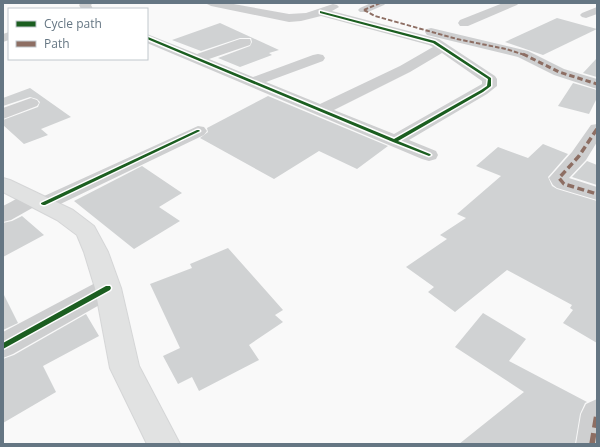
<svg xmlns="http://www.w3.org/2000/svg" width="600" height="447" viewBox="0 0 600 447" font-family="'Open Sans',sans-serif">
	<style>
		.building { fill: #d0d2d3 }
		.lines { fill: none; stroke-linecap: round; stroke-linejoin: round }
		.secondary-casing { stroke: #d5d6d7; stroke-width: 2 }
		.minor { fill: #cecfd0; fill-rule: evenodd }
		.secondary { fill: #e1e2e2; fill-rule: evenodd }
		.quiet-far3 { stroke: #8d6e63; stroke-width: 2; stroke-dasharray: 4.5 2; stroke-linecap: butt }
		.quiet-far2 { stroke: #8d6e63; stroke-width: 3; stroke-dasharray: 5.5 3; stroke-linecap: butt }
		.quiet-far1 { stroke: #8d6e63; stroke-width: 3.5; stroke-dasharray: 7 3.5; stroke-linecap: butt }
		.quiet { stroke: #8d6e63; stroke-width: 5.5; stroke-dasharray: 11 5.5; stroke-linecap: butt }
		.cycleway-casing { stroke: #fff; stroke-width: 3 }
		.cycleway { fill: #1b5e20; fill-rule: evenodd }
	</style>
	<rect width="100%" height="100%" fill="#f9f9f9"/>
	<g class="building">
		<polygon points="557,18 597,29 543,55 505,42"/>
		<polygon points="220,23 279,50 269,53 272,55 240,67 218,58 250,46 252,42 251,38 240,38 201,51 172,40"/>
		<polygon points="597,58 597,77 583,73"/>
		<polygon points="573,83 597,90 597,98 589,114 558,106"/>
		<polygon points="30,88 71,117 41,129 48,135 24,144 3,125 3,120 38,107 40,102 37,99 30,97 3,106 3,98"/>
		<polygon points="268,96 388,146 357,169 319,151 274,179 200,138 208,132 207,128"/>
		<polygon points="543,144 568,154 548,177 552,186 557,189 597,201 597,343 563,323 573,310 570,308 572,305 507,270 455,312 428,292 434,287 406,267 447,239 440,235 466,218 457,214 501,176 476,166 498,147 528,158"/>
		<polygon points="587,161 597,165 597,185 572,177"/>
		<polygon points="142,166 182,193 159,207 180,221 134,249 74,201"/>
		<polygon points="22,216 44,235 3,257 3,223 12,221"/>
		<polygon points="228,248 283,310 275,315 283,322 249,345 259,360 199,391 192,377 178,384 163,356 180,348 150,284 192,268 190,264"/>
		<polygon points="3,293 18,323 3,330"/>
		<polygon points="483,313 526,339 509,361 587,402 585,403 580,414 575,444 459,444 524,392 455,347"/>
		<polygon points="86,314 99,336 43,366 56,392 3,423 3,359 14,355"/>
	</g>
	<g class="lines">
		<defs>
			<polygon id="secondary" points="3,178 10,180 73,210 94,226 108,252 121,288 139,366 180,444 147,444 110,368 95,288 84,252 77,235 57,220 3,192"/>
		</defs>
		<use href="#secondary" class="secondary-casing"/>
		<g class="minor">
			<polygon points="81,3 93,3 91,5 93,9 81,9 79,5"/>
			<path d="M205 3H228L289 14 306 13 333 4 337 5 339 7 332 11 439 39 495 76 497 79V86L487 94 409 140 436 151 438 155 436 159 429 161 422 159 147 43V34L197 54 240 39H250L251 42 250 45 209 59 253 77 313 55 318 54 323 55 325 58 323 61 266 82 320 104 400 66 433 47 429 45 321 16 301 21 289 22 211 6ZM442 53 482 81V84L394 134 334 110 410 72Z"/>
			<polygon points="371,3 386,3 384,5 368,12 360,12 358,10 360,8"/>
			<polygon points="503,3 519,3 517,5 468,26 460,26 458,23 460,20"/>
			<polygon points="597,7 597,14 586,18 582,17 580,15 582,13"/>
			<polygon points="431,28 528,51 564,69 597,79 597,89 554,75 518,57 427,35 425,32 427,29"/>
			<polygon points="9,32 9,40 3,42 3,34"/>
			<polygon points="31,98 37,100 39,103 37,106 3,119 3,108"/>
			<polygon points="597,124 597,142 586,160 569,178 597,187 597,200 557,188 553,185 549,178 572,152 591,125"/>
			<path d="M198 126 204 127 207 131 204 135 50 209 43 211 34 207 11 220 3 222V206C15 200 27 191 40 194L42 197Z"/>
			<polygon points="108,279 117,281 121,288 117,295 13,354 3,358 3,332 99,281"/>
			<polygon points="597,399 597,444 576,444 581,414 586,404"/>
		</g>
		<use href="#secondary" class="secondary"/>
		<g class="quiet-far3">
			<polyline points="364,10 375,16 457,39 506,49 525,55"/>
			<polyline points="364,10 380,3"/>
		</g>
		<polyline class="quiet-far2" points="523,54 559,72 597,84"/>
		<polyline class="quiet-far1" points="597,129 579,156 559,178 564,184 597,194"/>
		<polyline class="quiet" points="592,444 597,414"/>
		<defs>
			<g id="cycleway">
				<polygon points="320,11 435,41 491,78 491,86 483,92 398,141 430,154 431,155 429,156 393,142 147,39 147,37 148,37 394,139 481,90 487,86 488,79 433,43 320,13"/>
				<polygon points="197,130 199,130 200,131 45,205 43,205 41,204 41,203"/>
				<polygon points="106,286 110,286 111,288 110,290 3,349 3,343"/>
			</g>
		</defs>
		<use href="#cycleway" class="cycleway-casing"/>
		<use href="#cycleway" class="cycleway"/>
	</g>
	<rect width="600" height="447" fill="none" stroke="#657683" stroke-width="8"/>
	<rect x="8" y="8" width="140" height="52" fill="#ffffff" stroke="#c1c8cd"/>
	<rect x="16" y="21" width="20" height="6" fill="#1b5e20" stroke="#c1c8cd"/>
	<text x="44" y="28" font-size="12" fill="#657683">Cycle path</text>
	<rect x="16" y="41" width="20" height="6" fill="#8d6e63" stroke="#c1c8cd"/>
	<text x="44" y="48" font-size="12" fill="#657683">Path</text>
</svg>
